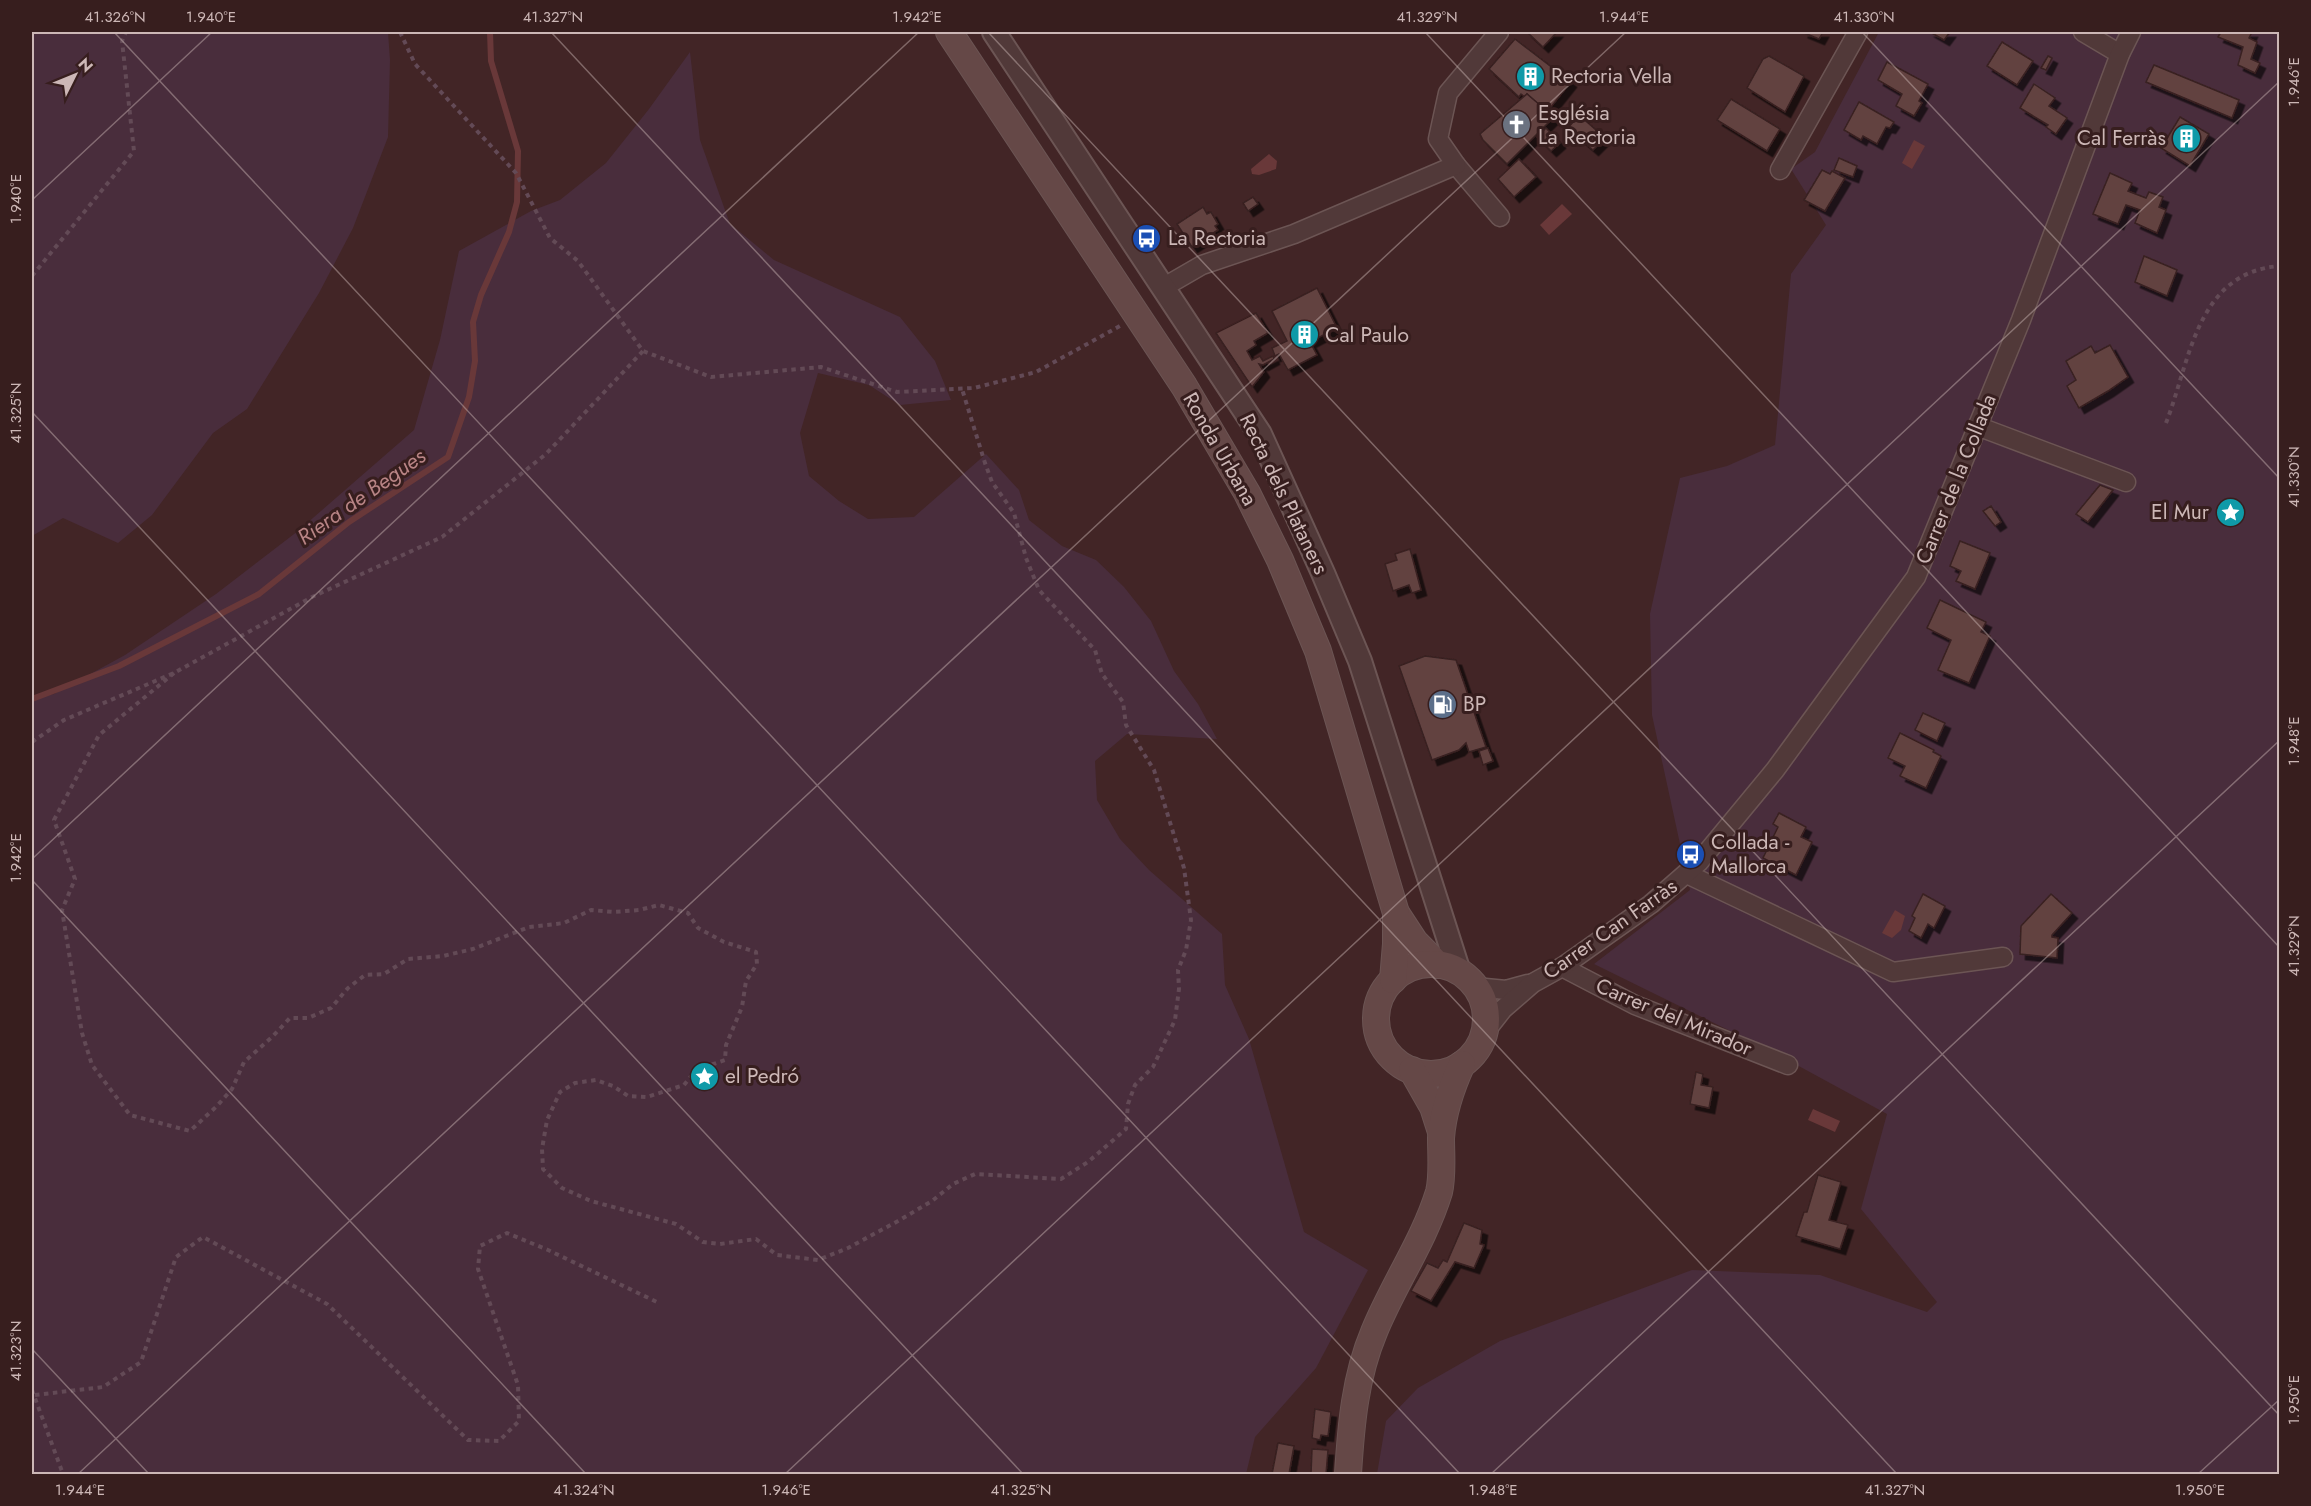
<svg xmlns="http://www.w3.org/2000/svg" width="2311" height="1506" viewBox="0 0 2311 1506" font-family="Jost,sans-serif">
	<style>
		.green { fill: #492d3c }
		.water { fill: #693839 }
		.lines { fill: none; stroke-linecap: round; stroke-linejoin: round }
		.stream { stroke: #693839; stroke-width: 6 }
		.building { fill: #624241; stroke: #392020; stroke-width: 1.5; filter: url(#shadow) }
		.minor-casing { stroke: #6c5554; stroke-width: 21 }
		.tertiary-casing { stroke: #6c5554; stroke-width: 26 }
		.secondary-casing { stroke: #6c5554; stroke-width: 28 }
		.path { stroke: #634a56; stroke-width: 4; stroke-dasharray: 4.5 4.5; stroke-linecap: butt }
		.minor { stroke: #513939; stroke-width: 18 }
		.tertiary { stroke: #513939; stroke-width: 22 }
		.secondary { stroke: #654847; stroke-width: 26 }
		.ticks { fill: none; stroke: #ccb7b6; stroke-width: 1.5; stroke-opacity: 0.45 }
		.labels { text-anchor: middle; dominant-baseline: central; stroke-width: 6; stroke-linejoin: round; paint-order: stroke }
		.poi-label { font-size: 21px; fill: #ccb7b6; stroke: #371e1e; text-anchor: start }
		.street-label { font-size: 21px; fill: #ccb7b6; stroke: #371e1e }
		.water-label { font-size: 22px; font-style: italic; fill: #b88485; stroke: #371e1e }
		.neatline { fill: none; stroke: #ccb7b6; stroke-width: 2 }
		.ticks-label { font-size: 15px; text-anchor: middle; fill: #ccb7b6 }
	</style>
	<defs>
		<filter id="shadow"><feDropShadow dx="5.5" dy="5.5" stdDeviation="0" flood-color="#0009"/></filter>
	</defs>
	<rect width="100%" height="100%" fill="#422526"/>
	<g class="green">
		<polygon points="32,32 388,32 390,60 388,137 353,228 319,293 247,409 213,433 152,515 118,543 63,518 32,536"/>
		<polygon points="1879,32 2279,32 2279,1474 1377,1474 1386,1421 1418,1388 1500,1341 1692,1270 1820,1275 1927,1312 1937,1302 1861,1209 1887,1114 1775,1053 1594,964 1690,890 1652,715 1650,614 1680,478 1727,466 1775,445 1791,274 1826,225 1791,169 1815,152"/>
		<polygon points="690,52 700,140 730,224 774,260 900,317 935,361 951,400 900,405 869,385 818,373 800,433 809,476 839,501 868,519 914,517 986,454 1019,490 1029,520 1062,546 1096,560 1124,587 1151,621 1174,671 1198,704 1217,739 1127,734 1095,761 1097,800 1120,839 1149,870 1222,934 1225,985 1249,1039 1304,1232 1368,1270 1316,1368 1255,1437 1246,1474 32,1474 32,698 54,694 125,655 216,594 298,531 414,430 440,340 459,251 531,211 560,200 606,163 649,109"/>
	</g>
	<g class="water">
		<polygon points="1914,140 1925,146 1912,169 1902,163"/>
		<polygon points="1269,154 1277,161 1276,169 1259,175 1252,174 1251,169"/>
		<polygon points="1562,204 1572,214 1549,235 1540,225"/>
		<polygon points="1895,910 1905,916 1901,930 1892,938 1882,933"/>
		<polygon points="1813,1109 1840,1121 1835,1132 1808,1120"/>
	</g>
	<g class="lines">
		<polyline class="stream" points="32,699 119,666 259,594 349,522 448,457 469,397 475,361 473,322 481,295 509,232 517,202 518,151 491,61 490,32"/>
	</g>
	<g class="building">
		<polygon points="1527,32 1557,32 1543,47"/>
		<polygon points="1802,32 1823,32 1819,39"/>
		<polygon points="1930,32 1950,32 1944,40"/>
		<polygon points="2221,32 2252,32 2249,38 2257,42 2251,59 2260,63 2255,73 2238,65 2243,47 2218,37"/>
		<polygon points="1515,39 1571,82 1547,112 1527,94 1525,97 1521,94 1519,97 1489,69"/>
		<polygon points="2002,42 2033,61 2017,85 1987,66"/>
		<polygon points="1769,56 1804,76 1785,112 1747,88 1763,59"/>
		<polygon points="2048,56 2052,58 2046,70 2041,68"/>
		<polygon points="1887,62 1928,84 1919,101 1922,103 1914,116 1896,106 1902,94 1878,80"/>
		<polygon points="2154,65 2239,100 2232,118 2146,82"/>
		<polygon points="2034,84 2055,98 2049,106 2067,118 2056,134 2046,127 2048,125 2020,108"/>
		<polygon points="1527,94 1554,117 1507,164 1483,140 1480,134"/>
		<polygon points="1731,99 1780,129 1767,151 1717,120"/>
		<polygon points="1859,102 1894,122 1890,128 1886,127 1877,144 1863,136 1861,140 1844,130"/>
		<polygon points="1579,115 1605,138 1593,150 1568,128"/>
		<polygon points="2180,117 2209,134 2190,166 2161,148"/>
		<polygon points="1546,128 1560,143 1551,151 1537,137"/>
		<polygon points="1839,158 1857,166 1853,177 1834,170"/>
		<polygon points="1519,159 1536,177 1514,197 1498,179"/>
		<polygon points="1822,170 1830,174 1832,171 1845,178 1825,211 1804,200"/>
		<polygon points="2110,173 2132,183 2128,191 2146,198 2149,192 2163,197 2159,207 2166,210 2157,233 2135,223 2140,210 2126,205 2118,224 2093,214"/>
		<polygon points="1253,197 1258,204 1248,211 1243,203"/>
		<polygon points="1203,207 1207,214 1211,212 1218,224 1215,226 1218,230 1192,247 1177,224"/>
		<polygon points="2144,256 2177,270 2167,296 2135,282"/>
		<polygon points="1317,288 1337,328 1310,342 1317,355 1288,370 1279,354 1275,356 1272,348 1287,341 1272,311"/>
		<polygon points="1256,313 1268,333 1254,341 1256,345 1247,351 1252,360 1260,356 1263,361 1273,356 1274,359 1263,365 1259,364 1264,372 1252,387 1216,333"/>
		<polygon points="2110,345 2128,377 2108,391 2079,408 2067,386 2076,380 2066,361 2091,346 2095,353"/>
		<polygon points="2100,485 2113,490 2088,522 2076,514"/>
		<polygon points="1991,506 2001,522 1995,526 1983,511"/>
		<polygon points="1960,541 1990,553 1975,589 1956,581 1961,571 1950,566"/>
		<polygon points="1410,549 1421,590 1412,593 1409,585 1393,591 1385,564 1397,560 1395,554"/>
		<polygon points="1940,600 1986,622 1981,632 1990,636 1969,683 1938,670 1951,640 1927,628"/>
		<polygon points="1425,656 1456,660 1486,747 1469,752 1466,743 1459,750 1432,760 1399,666"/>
		<polygon points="1923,713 1945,723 1937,741 1915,730"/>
		<polygon points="1900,733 1934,750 1933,752 1941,756 1926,788 1900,776 1905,766 1888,758"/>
		<polygon points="1488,748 1493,761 1483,765 1479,751"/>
		<polygon points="1779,813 1806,827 1801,837 1812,842 1796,875 1763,858 1778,827 1773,824"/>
		<polygon points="1923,894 1945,906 1934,928 1928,924 1921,938 1909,931 1915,918 1912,916"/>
		<polygon points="2051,894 2072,913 2052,935 2052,937 2058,938 2057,958 2020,954 2021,926"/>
		<polygon points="1696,1072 1703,1074 1701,1085 1713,1087 1709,1108 1690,1104"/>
		<polygon points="1818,1175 1841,1182 1829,1220 1848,1225 1840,1249 1796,1236 1804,1212 1807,1212"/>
		<polygon points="1464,1223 1482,1230 1480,1244 1484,1245 1474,1268 1455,1262 1431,1301 1411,1291 1427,1263 1438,1268 1443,1260 1447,1262"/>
		<polygon points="1315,1409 1331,1412 1328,1436 1321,1435 1320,1440 1312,1438"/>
		<polygon points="1278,1443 1294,1446 1289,1474 1272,1474"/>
		<polygon points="1278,1443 1294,1446 1289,1474 1272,1474"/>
		<polygon points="1312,1449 1328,1450 1326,1474 1311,1474"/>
	</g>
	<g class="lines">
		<defs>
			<g id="minor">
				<polyline points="2083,32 2120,54"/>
				<polyline points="1456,165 1500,217"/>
				<polyline points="1780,170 1858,32"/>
				<polyline points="1164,287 1202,265 1294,234 1456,165 1438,139 1448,93 1499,32"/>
				<polyline points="1977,426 2126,482"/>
				<polyline points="1687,874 1893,972 2003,957"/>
				<polyline points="1562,967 1635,1005 1788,1065"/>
				<polyline points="1475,987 1506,990 1528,984"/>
				<polyline points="1485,1032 1503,1009 1533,983 1562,967 1651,904 1699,862 1775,770 1916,577 2021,320 2120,54 2131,32"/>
			</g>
			<polyline id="tertiary" points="994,32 1260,434 1323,573 1360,661 1459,972"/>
			<g id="secondary">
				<polyline points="949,32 1184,386 1247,493 1280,560 1318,651 1396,913 1415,942 1438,965"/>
				<circle cx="1431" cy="1019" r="55"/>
				<polyline points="1393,980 1396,944 1396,913"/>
				<polyline points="1412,1070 1433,1107 1441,1132"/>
				<path d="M1348 1474C1351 1426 1355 1377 1374 1332 1393 1285 1424 1241 1439 1192 1443 1176 1441 1155 1441 1138 1443 1111 1451 1088 1462 1064"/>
			</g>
		</defs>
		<use href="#minor" class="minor-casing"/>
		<use href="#tertiary" class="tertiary-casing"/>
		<use href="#secondary" class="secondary-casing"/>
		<g class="path">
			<polyline points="400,32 415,64 516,173 550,238 578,261 643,351 711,377 821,367 897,392 974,388 1036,372 1120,326"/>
			<polyline points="32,276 134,151 122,41 126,32"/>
			<path d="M2166 423C2190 362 2196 272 2280 266"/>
			<polyline points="174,673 99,735 54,820 75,879 62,910 82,1033 92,1065 130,1115 190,1131 217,1106 232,1089 244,1062 272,1037 290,1018 308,1018 331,1008 348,988 365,975 384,974 408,959 443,956 473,949 529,927 564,923 591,910 614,912 639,910 659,905 688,913 698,928 724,942 756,952 757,964 746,981 742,1007 726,1045 725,1060 696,1070 684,1085 647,1097 628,1096 613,1086 596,1080 575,1083 560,1092 547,1120 542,1149 543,1169 562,1188 591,1201 676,1224 703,1242 720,1244 756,1239 777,1255 818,1260 848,1248 898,1221 932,1201 953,1184 975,1174 1061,1179 1088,1162 1126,1129 1128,1104 1135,1085 1153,1067 1175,1020 1179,989 1178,970 1186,950 1191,920 1184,868 1154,770 1126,725 1123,702 1102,674 1095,650 1039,590 1026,558 1014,513 992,482 985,463 962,389"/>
			<polyline points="32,742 64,720 174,673 312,597 442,537 546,454 643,351"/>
			<polyline points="32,1390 63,1474"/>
			<polyline points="35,1395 103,1387 141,1362 176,1257 203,1237 327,1304 468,1440 499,1441 519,1421 518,1385 478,1269 480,1246 507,1233 548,1250 659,1303"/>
		</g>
		<use href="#minor" class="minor"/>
		<use href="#tertiary" class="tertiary"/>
		<use href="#secondary" class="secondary"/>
	</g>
	<path class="ticks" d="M114 32 1460 1474M551 32 1897 1474M988 32 2280 1416M1425 32 2280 948M1862 32 2280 479M32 200 212 32M32 412 1023 1474M32 859 919 32M32 880 586 1474M32 1349 149 1474M78 1474 1626 32M785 1474 2280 81M1491 1474 2280 740M2198 1474 2280 1399"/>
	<defs>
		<symbol id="building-disc" viewBox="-11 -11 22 22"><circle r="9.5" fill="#0f9aa8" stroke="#371e1e"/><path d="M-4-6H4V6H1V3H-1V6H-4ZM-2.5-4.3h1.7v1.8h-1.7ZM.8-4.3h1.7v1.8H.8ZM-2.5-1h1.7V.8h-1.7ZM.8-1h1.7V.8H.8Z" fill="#fff"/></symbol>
		<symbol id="church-disc" viewBox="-11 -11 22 22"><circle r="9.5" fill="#6b7280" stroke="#371e1e"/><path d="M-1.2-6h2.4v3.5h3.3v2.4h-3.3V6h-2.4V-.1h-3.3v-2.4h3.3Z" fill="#fff"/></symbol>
		<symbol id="bus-disc" viewBox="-11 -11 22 22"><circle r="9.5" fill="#1a4fb4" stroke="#371e1e"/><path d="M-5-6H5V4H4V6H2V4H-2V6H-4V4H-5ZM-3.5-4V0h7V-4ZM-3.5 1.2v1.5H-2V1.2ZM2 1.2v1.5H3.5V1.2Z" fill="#fff"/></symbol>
		<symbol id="sight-disc" viewBox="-11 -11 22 22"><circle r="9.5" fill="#0f9aa8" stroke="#371e1e"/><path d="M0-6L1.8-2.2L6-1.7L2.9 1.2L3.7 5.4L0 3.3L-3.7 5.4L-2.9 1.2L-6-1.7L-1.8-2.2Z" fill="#fff"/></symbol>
		<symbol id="fuel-disc" viewBox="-11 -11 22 22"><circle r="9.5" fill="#5c6f8a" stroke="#371e1e"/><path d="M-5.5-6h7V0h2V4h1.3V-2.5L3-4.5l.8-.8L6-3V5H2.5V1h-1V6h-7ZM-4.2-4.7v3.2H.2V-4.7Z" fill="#fff"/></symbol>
	</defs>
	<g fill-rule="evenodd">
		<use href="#building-disc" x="1514" y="60" width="33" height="33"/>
		<use href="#church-disc" x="1500" y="108" width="33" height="33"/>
		<use href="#building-disc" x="2170" y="122" width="33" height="33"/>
		<use href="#bus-disc" x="1130" y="222" width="33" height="33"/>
		<use href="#building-disc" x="1288" y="318" width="33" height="33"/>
		<use href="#sight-disc" x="2214" y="496" width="33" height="33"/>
		<use href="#fuel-disc" x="1426" y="688" width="33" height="33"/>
		<use href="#bus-disc" x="1674" y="838" width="33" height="33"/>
		<use href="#sight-disc" x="688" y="1060" width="33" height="33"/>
	</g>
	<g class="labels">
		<g class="poi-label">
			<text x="1551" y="76">Rectoria Vella</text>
			<text x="1538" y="113">Església<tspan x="1538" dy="24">La Rectoria</tspan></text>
			<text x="2166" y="138" text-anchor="end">Cal Ferràs</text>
			<text x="1168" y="238">La Rectoria</text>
			<text x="1325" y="335">Cal Paulo</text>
			<text x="2209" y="512" text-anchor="end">El Mur</text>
			<text x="1463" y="704">BP</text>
			<text x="1711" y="842">Collada -<tspan x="1711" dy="24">Mallorca</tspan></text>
			<text x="725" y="1076">el Pedró</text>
		</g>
		<g class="street-label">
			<text transform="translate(1220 449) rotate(60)">Ronda Urbana</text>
			<text transform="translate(1956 479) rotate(-68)">Carrer de la Collada</text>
			<text transform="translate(1284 494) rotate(64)">Recta dels Plataners</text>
			<text transform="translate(1610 929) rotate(-35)">Carrer Can Farràs</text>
			<text transform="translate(1674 1017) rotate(23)">Carrer del Mirador</text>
		</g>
		<g class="water-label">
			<text transform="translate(361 496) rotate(-35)">Riera de Begues</text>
		</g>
	</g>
	<rect width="2311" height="1506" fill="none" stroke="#371e1e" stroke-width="66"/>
	<g transform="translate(75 75) rotate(47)" stroke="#371e1e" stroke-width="4.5" paint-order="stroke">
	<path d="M0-4.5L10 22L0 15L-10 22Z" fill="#ccb7b6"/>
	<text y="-9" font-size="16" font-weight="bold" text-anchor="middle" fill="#ccb7b6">N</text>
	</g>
	<rect x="33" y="33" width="2245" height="1440" class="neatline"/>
	<g class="ticks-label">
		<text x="115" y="22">41.326°N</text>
		<text x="211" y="22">1.940°E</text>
		<text x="553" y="22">41.327°N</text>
		<text x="917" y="22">1.942°E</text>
		<text x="1427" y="22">41.329°N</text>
		<text x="1624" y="22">1.944°E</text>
		<text x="1864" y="22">41.330°N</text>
		<text transform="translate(2294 82) rotate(-90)" y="5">1.946°E</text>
		<text transform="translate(16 199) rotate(-90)" y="5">1.940°E</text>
		<text transform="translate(16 413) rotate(-90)" y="5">41.325°N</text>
		<text transform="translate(2294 477) rotate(-90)" y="5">41.330°N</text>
		<text transform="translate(2294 741) rotate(-90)" y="5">1.948°E</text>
		<text transform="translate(16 858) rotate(-90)" y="5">1.942°E</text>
		<text transform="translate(2294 946) rotate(-90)" y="5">41.329°N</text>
		<text transform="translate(16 1351) rotate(-90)" y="5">41.323°N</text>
		<text transform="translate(2294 1400) rotate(-90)" y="5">1.950°E</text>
		<text x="80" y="1495">1.944°E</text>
		<text x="584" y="1495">41.324°N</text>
		<text x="786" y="1495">1.946°E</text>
		<text x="1021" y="1495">41.325°N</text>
		<text x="1493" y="1495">1.948°E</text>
		<text x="1895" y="1495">41.327°N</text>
		<text x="2200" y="1495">1.950°E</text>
	</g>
</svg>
